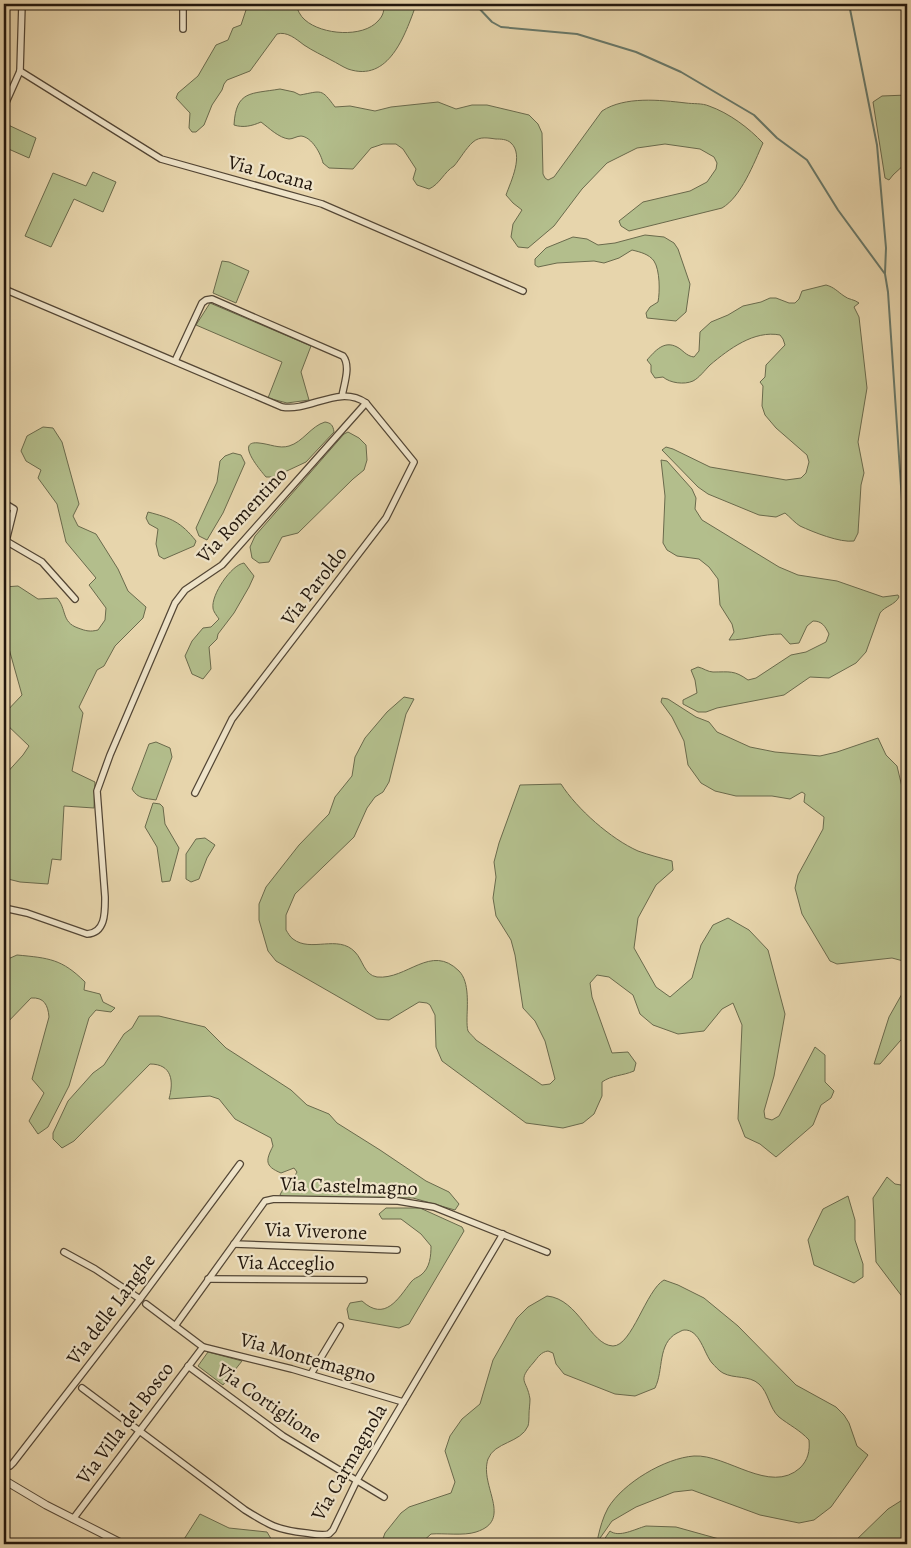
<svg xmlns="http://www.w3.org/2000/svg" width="911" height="1548" viewBox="0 0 911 1548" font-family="Alegreya,serif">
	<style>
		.green { fill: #b3be8c; stroke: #6a6a4c }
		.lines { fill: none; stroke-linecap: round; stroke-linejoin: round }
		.stream { stroke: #687869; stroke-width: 2 }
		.minor-casing { stroke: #534635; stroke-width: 8 }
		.tertiary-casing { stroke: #534635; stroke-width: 9 }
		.minor { stroke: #efe4c9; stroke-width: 5.5 }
		.tertiary { stroke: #efe4c9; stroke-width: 7 }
		.labels { text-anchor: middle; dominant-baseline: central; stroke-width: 4.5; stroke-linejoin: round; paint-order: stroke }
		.street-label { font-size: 20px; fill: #22170d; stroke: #efe4c9 }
	</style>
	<rect width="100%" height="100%" fill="#e7d5ac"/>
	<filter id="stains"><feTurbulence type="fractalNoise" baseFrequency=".004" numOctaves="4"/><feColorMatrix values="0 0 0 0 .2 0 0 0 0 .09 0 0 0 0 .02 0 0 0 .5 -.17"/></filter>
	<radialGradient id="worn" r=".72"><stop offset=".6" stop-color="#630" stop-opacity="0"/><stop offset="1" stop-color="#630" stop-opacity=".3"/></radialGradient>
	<g class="green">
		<path d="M248 4H295C298 10 300 16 305 20 322 35 363 38 378 21 383 16 385 10 383 4H415L416 5C405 35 389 83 348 69 343 67 337 63 331 60 322 55 313 51 304 45 296 39 287 31 277 34L250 71 227 80 224 84 222 90 212 105 204 125 196 132H192L189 128 190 113 176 98 178 93 198 76 216 45 228 40 233 28 241 25Z"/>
		<path d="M280 89 294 92 300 95C322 91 321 88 335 107L350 106 375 111 391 107 438 102 456 109 472 105H487L529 115 538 124 542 133 543 174 545 178 548 180 554 177 602 111C625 96 660 100 686 103 693 104 702 103 709 106 729 113 749 128 763 143 754 163 741 197 722 208L629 231 621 226 619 221 643 202 690 191 707 182 716 169 717 163 714 157 700 149 665 144 637 148 607 163 582 189 554 226 528 248 518 247 511 237 513 224 522 210 513 203 506 195C511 181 524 155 511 143 507 139 500 139 496 139 488 138 480 136 473 142 466 148 460 159 454 166 444 172 440 184 429 189L417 185 413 179 416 169 403 149 396 144H383L371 148 353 169 329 168 323 163C321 154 312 137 301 136 297 136 293 139 289 139 279 138 269 128 261 122 252 126 243 128 234 125 236 90 251 94 280 89Z"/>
		<polygon points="907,95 907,162 893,175 889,180 885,178 873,102 882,96"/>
		<polygon points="4,123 36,138 29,158 4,147"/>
		<polygon points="93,172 116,182 103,212 74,199 51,247 25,236 53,173 86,186"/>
		<path d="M645 235 664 237 674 243 678 249 690 284 686 312 676 321 647 318 646 313 650 307 658 302C660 292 660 270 654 261 649 254 640 252 632 250L619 258 604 263 594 261 557 263 538 267 535 265V259L546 248 573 237 587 239 598 245 615 243Z"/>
		<polygon points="222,261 229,262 249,271 236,303 213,293"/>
		<path d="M826 285C834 287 838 292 844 296 849 300 854 299 859 303L854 307 859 317 867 388 858 442 864 473 861 485 858 533 854 541C840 543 813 532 800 526 795 523 790 517 785 513L776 517 759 515 708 494 698 487 662 450 666 447 673 449 710 467 786 480 801 478 806 473 809 462 807 455 776 428 765 415 762 406 763 386 760 382 765 377 766 365 785 345 783 339 780 335C754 330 729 349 710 365 705 370 699 378 693 381 684 385 670 383 663 377L655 378 651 372V365L647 360C655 351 664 340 677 347 683 350 686 356 694 357L699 351 700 332 711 322 728 315 743 306 761 302 770 298H776L789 303H795L799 299 802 291Z"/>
		<polygon points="210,303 311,346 301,372 309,400 287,403 268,398 282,362 196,325"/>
		<path d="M325 422C331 423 333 425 334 432L306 462 274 477H266C261 471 234 440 259 443 270 444 279 449 289 446 303 442 311 426 325 422Z"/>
		<path d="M43 427 53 428 62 442 79 504 73 516 78 526 96 534 118 569 128 591 146 607 143 618 115 646 104 666 97 670 79 707 83 713 72 771 95 782 94 808 64 806 61 860 52 859 48 884 20 882 4 878V776L23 755 29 746 4 722V714L22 695 4 631V587L18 586 38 599 57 598C67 609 61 622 78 628 86 631 90 632 98 630L105 620 106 608 89 585 96 578 66 542 57 504 38 478 41 470 26 461 21 451 27 436Z"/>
		<polygon points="348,432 359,438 366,445 367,460 364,470 353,479 298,533 282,537 269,562 259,563 252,558 250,547 255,536 344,434"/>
		<polygon points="233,453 241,455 245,463 223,513 207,540 199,536 196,528 217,482 220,461 225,456"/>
		<path d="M661 460 667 461 692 489 696 498 695 509 702 520 779 567 798 575 837 581 883 597 898 595 899 597C895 605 885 606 880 613L866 652 856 663 829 678 810 677 784 695 717 708 706 712H698L683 704V700L697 693 695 680 691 670 698 667C703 668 708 672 713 672 730 672 734 670 748 680L756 678 791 655 806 652 826 642 829 634C825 626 822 621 813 621L807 626 799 643 790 644 781 634C763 634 746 640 729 640L734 632 732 624 720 605 718 579 709 567 699 559 677 556 667 550 663 543 665 496Z"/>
		<path d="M148 512C171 518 181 522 196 541L194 546 164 559 159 556 156 544 158 529 149 524 146 518Z"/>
		<path d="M244 563 254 576 249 587 234 613 218 634 217 639 209 647 211 669 203 679 192 674 185 656 192 641 203 628 211 627 219 619C217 616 213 611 213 608 211 595 231 565 244 563Z"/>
		<path d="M404 697 414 699 406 714 389 782 383 792 375 797 367 808 354 837 295 894 286 915V930C288 933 290 937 293 939 311 953 338 934 355 952 363 960 364 975 377 977 407 980 431 943 459 971 470 982 467 1006 467 1020 467 1023 467 1028 468 1031 470 1034 474 1037 476 1040L542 1085 550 1084 555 1079 545 1041 535 1021 523 1008 515 955 511 940 496 916 493 898 496 877 494 862 499 843 520 785 561 784C577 809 611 839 638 851 649 855 661 858 672 861L673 870 656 885 638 918 634 948 656 987 670 997 692 978 701 945 713 925 728 918 749 930 768 950 785 1014 774 1076 764 1111 765 1118 772 1120 779 1116 815 1047 825 1055V1082L834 1091 831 1098 821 1105 813 1125 776 1157 760 1144 745 1137 738 1119 742 1025 733 1003 722 1009 704 1031 678 1034 653 1025 640 1014 633 995 609 977 597 975 590 983 592 997 612 1053 628 1052 636 1063 634 1071C622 1076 612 1075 602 1082V1096L594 1114 583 1123 563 1128 526 1123 442 1061 436 1047 435 1015 430 1005 427 1003 419 1002 389 1020 377 1019 276 961 268 951 259 920V904L266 887 299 845 329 814 335 797 352 776 355 757 365 738 387 712Z"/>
		<polygon points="662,698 668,699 696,717 709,722 717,732 750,747 775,752 820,756 837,752 878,738 886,755 897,766 907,808 907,962 892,958 837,964 830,961 802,914 795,888 798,875 823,829 824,817 804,802 805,794 802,792 790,799 772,796 736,796 715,791 701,783 688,765 684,741 672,717 661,702"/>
		<path d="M156 742 170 748 172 757 156 800C145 798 138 799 132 789L149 744Z"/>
		<polygon points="153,803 160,804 163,807 165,824 179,848 170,881 162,882 157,847 145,827"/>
		<polygon points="205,838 215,845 207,858 199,879 191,882 186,879 186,854 196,839"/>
		<path d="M17 955C49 958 62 959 85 982L84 990 100 994 103 1002 115 1008 111 1012 96 1010 89 1018 69 1086 48 1127 38 1134 29 1121 44 1093 32 1079 49 1017C48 1005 44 997 31 998L4 1026V967L8 959Z"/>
		<polygon points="907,985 907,1033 880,1064 874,1064 889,1017"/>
		<path d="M139 1016H159L205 1027 226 1048 291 1090 307 1105 329 1114 337 1123 380 1150 426 1181 449 1192 459 1204 455 1210 413 1198 285 1197 280 1195C284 1185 292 1182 297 1172L294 1168 281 1173C264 1166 266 1160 273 1146L271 1138 235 1119 219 1099 210 1096 169 1099C174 1081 172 1064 150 1064L74 1141 62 1148 53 1139V1133L68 1101 93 1073 104 1065 124 1034 132 1028Z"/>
		<polygon points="887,1177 895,1184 907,1186 907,1303 876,1262 873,1198"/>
		<polygon points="848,1196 855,1220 855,1240 863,1264 863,1277 854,1283 814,1265 808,1240 823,1209"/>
		<path d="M386 1208H420L462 1227 464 1231 409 1324 399 1328 349 1319 347 1309 350 1303 362 1301C385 1322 398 1299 411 1282 414 1278 417 1278 421 1275 430 1268 431 1256 431 1246L421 1234 401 1219H382L379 1214Z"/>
		<path d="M664 1280 678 1285 704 1298 738 1326 796 1385 836 1407 844 1415 849 1423 857 1446 868 1455 831 1507 814 1520 799 1523 760 1515 692 1490 674 1492 636 1507 612 1521 598 1541V1537C600 1528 603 1517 608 1508 623 1483 665 1458 694 1456 727 1454 770 1495 800 1468 808 1460 810 1451 809 1440 800 1430 789 1425 779 1417 769 1408 769 1393 759 1384 749 1375 734 1379 723 1373 719 1371 715 1366 712 1363 704 1354 700 1329 684 1330 682 1330 678 1333 677 1333 657 1344 664 1370 655 1388L635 1396 615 1394 564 1374 556 1364 553 1353 548 1351C541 1352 538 1357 534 1362 516 1382 527 1379 530 1399 530 1404 529 1410 529 1414 529 1417 529 1423 528 1426 521 1443 494 1442 488 1459 479 1486 514 1520 476 1532 464 1536 444 1533 431 1534L420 1544H381L385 1533 401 1513 409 1507 451 1493 455 1482 445 1451 450 1436 462 1419 480 1404 493 1360 517 1318 528 1307 547 1296C579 1299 590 1345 613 1346 632 1346 646 1290 664 1280Z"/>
		<polygon points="208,1352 242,1361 223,1385 198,1366"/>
		<polygon points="907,1497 907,1544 852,1544 888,1509"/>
		<polygon points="200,1514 229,1528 267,1532 273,1542 286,1544 181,1544"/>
		<path d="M646 1526 676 1527 737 1544H601L610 1531C619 1538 635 1529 646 1526Z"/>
	</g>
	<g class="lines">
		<g class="stream">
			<polyline points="475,4 492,22 501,27 577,34 636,52 681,72 754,115 777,138 807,160 838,210 885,274 888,292 903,516 907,538"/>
			<polyline points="849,4 877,145 886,248 885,273"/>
		</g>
		<defs>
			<g id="minor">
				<polyline points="183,29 183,4"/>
				<polyline points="20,71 161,159 322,204 523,291"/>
				<polyline points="4,107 20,71 22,4"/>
				<path d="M4 289 282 407C310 412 339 384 366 403L222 565 185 590 175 603 110 755 97 791 105 897C105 911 106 933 87 934L27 913 4 908"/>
				<path d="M175 361 202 303 206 300 212 299 343 356C351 366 344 384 342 396"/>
				<polyline points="4,503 14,509 6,541 42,562 75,599"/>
				<polyline points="195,793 232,719 386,518 414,462 366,403"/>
				<polyline points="234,1244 397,1250"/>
				<polyline points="64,1252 95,1269 140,1299"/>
				<polyline points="208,1279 364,1280"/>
				<polyline points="146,1304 203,1347 292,1369 403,1402"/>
				<polyline points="175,1326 265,1201 274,1199 398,1201 434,1207 547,1252"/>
				<polyline points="188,1366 283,1436 384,1497"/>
				<polyline points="311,1374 340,1326"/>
				<path d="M82 1388 245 1510C269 1525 277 1530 306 1533 314 1534 322 1536 329 1534L333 1530 357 1480 503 1234"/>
				<polyline points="4,1465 10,1466 13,1463 140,1299 240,1164"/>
				<polyline points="73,1519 203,1347"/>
			</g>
			<polyline id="tertiary" points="4,1480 46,1505 123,1544"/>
		</defs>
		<use href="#minor" class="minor-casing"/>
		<use href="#tertiary" class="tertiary-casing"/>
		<use href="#minor" class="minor"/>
		<use href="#tertiary" class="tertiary"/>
	</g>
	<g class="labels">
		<g class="street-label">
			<text transform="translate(271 173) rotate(15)">Via Locana</text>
			<text transform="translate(242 515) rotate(-47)">Via Romentino</text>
			<text transform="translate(314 586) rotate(-52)">Via Paroldo</text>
			<text transform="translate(349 1186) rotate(2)">Via Castelmagno</text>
			<text transform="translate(316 1231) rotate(2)">Via Viverone</text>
			<text transform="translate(286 1263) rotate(1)">Via Acceglio</text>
			<text transform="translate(111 1309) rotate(-53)">Via delle Langhe</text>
			<text transform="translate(308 1358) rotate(16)">Via Montemagno</text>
			<text transform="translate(269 1403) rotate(35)">Via Cortiglione</text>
			<text transform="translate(125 1423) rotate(-53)">Via Villa del Bosco</text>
			<text transform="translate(349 1462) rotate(-60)">Via Carmagnola</text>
		</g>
	</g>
	<rect width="911" height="1548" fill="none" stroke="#e7d5ac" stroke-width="20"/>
	<rect x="5" y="5" width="901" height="1538" fill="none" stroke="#22170d" stroke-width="2.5"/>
	<rect x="10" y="10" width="891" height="1528" fill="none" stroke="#22170d"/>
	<rect width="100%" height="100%" filter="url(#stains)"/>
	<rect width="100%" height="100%" fill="url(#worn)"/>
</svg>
